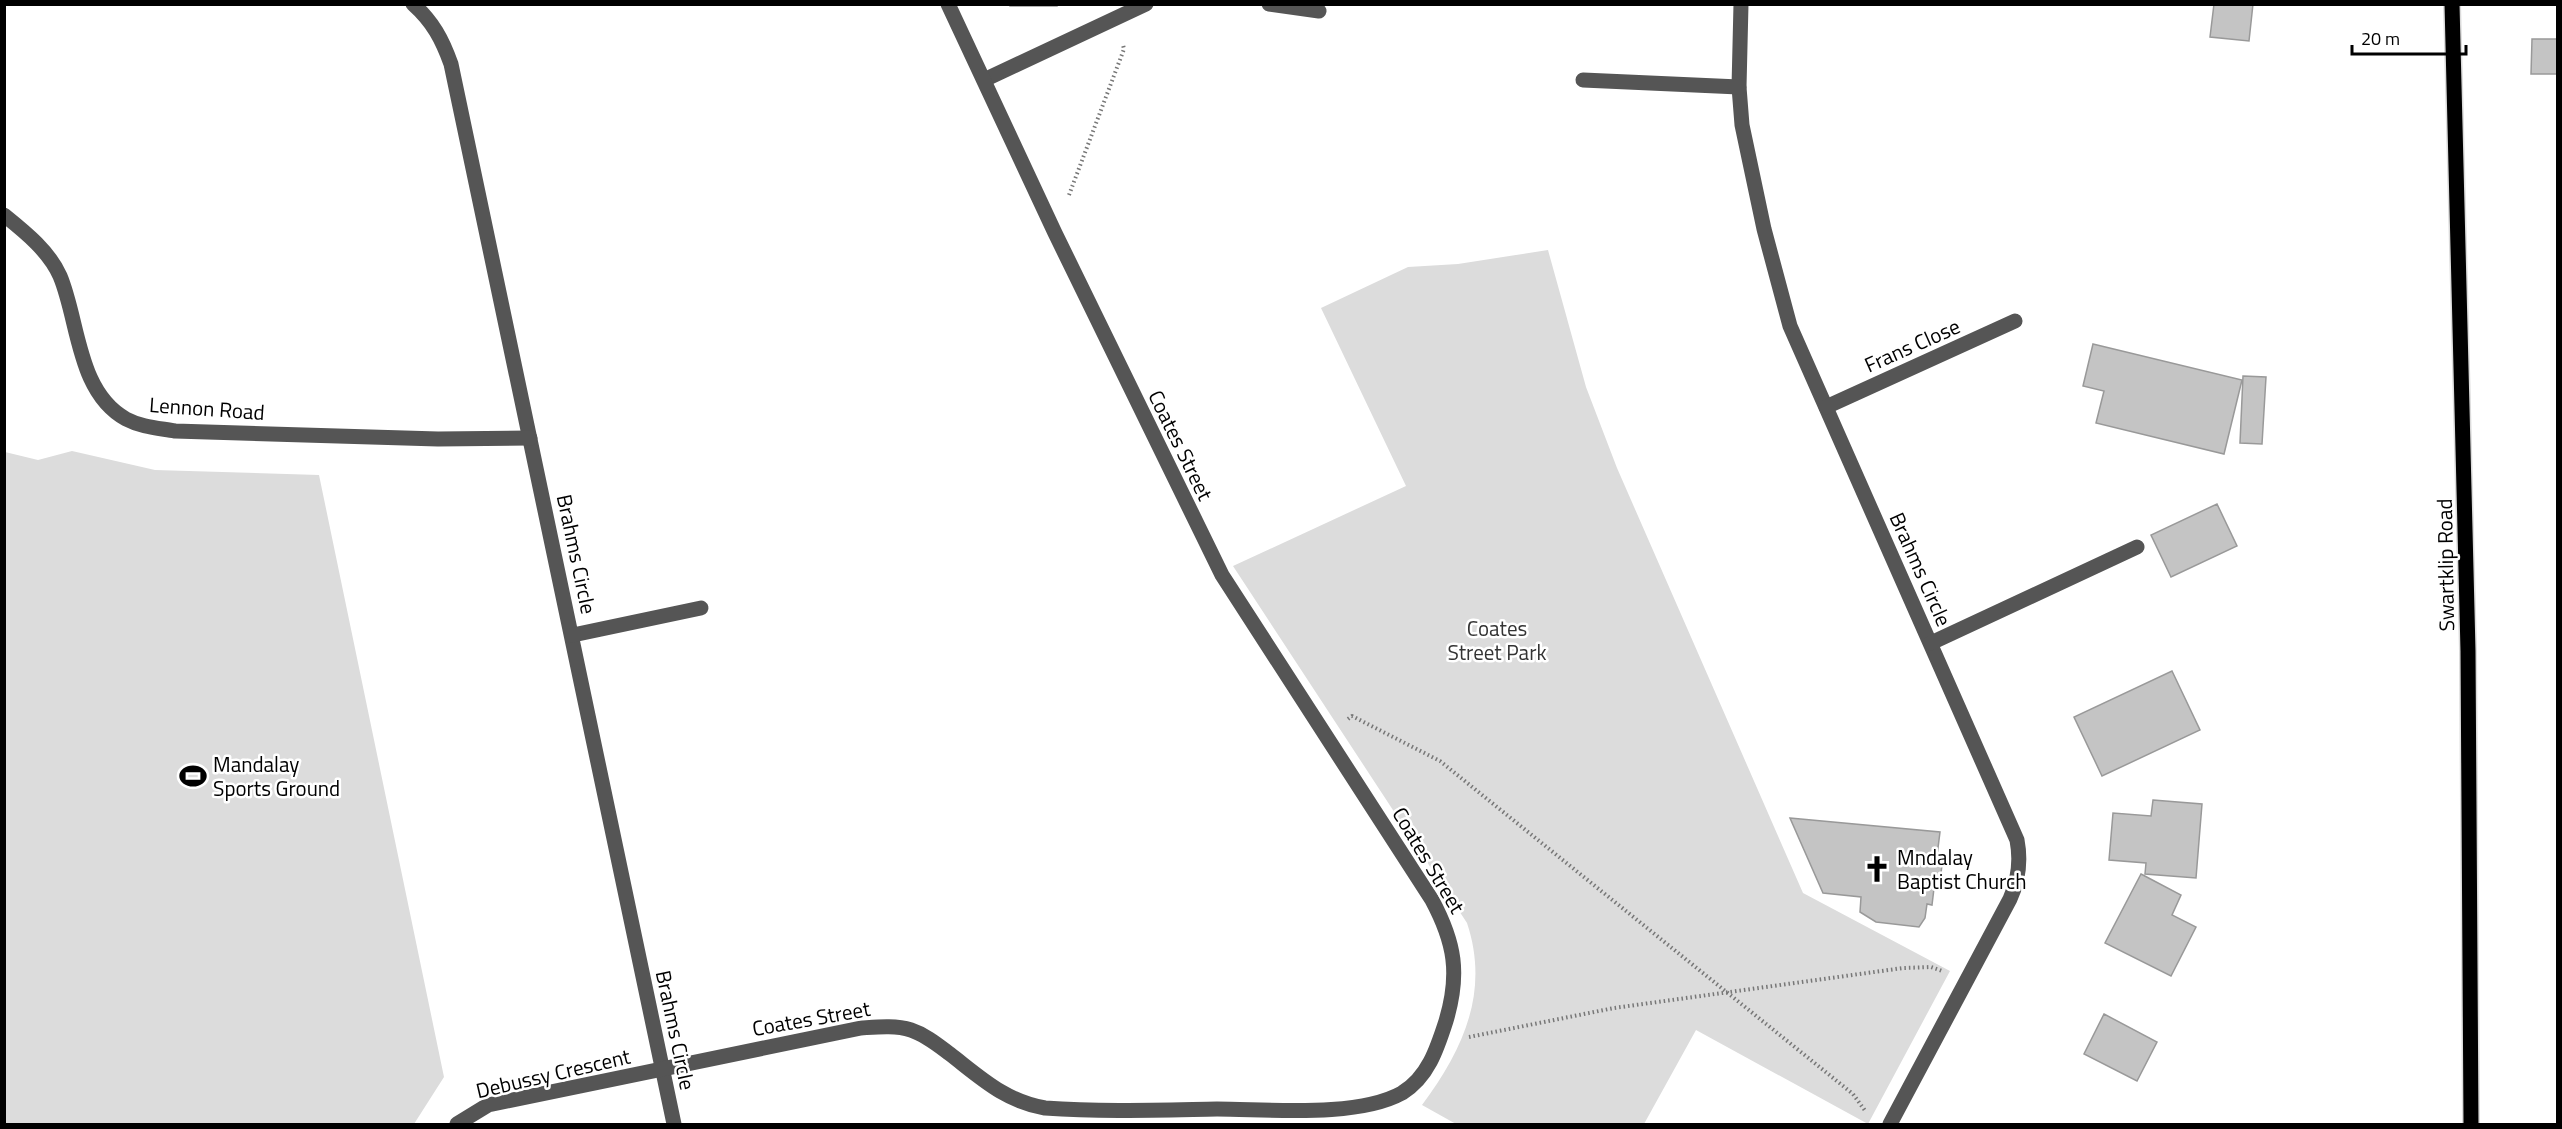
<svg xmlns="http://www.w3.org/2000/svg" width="2562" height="1129" viewBox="0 0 2562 1129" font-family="'Titillium Web',sans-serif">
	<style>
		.green { fill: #dcdcdc }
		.building { fill: #c4c4c4; stroke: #999; stroke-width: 1.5 }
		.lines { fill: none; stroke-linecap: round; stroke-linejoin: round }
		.major-casing { stroke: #dbdbdb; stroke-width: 18 }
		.path { stroke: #777; stroke-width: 4; stroke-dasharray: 1.5 3; stroke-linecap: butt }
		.minor { stroke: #555; stroke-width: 15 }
		.major { stroke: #000; stroke-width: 15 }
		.labels { text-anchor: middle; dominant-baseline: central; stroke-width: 5; stroke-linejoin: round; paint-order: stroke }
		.street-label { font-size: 21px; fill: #000; stroke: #fff }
		.park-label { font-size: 21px; fill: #333; stroke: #fff }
		.poi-label { font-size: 21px; fill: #000; stroke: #fff; text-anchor: start }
	</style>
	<rect width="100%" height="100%" fill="#fff"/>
	<g class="green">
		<path d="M1548 250 1586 387 1617 468 1803 893 1950 971 1868 1124 1696 1030 1644 1124H1456L1422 1105C1463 1050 1490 992 1467 923L1233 566 1406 486 1321 308 1408 267 1458 264Z"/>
		<polygon points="72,451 155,470 319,475 444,1077 414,1124 5,1124 5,452 38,460"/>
	</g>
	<g class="building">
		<rect x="1010" y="4" width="47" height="2"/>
		<polygon points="2214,4 2253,4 2249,41 2210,37"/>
		<polygon points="2532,39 2558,39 2558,74 2531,74"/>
		<polygon points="2093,344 2242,380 2224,454 2096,423 2104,391 2083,386"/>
		<polygon points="2243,376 2266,377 2262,444 2240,443"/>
		<polygon points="2217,504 2237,546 2171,577 2151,535"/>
		<polygon points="2172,671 2200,730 2102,776 2074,717"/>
		<polygon points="2153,800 2202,804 2196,878 2145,874 2146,863 2109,860 2113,813 2151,816"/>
		<polygon points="1790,818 1940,832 1937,856 1943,857 1940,881 1935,880 1932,905 1927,904 1925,918 1919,927 1876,922 1860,912 1861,897 1823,893"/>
		<polygon points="2141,874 2181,895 2172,915 2196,927 2171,976 2105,943"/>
		<polygon points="2104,1014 2157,1042 2137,1081 2084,1054"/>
	</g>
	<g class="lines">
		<defs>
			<polyline id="major" points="2452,4 2468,651 2471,1124"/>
		</defs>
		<use href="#major" class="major-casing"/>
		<g class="path">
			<polyline points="1069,195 1124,49 1123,45"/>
			<polyline points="1348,719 1352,716 1440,761 1853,1094 1866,1112"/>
			<polyline points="1469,1037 1614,1008 1903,968 1931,967 1942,971"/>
		</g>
		<g class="minor">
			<path d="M413 4C433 22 442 39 451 64L674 1124"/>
			<polyline points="1269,4 1319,11"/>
			<path d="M1741 4 1739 87 1742 125 1764 229 1790 326 2017 840C2021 861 2019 879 2010 899L1890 1124"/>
			<polyline points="984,80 1146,4"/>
			<polyline points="1583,80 1739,87"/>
			<path d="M4 215C25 232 49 251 60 276 79 321 77 392 126 419 141 427 158 428 175 431L438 439 530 438"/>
			<polyline points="1826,407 2015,321"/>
			<polyline points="573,635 701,608"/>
			<polyline points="1931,643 2137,547"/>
			<path d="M457 1124 488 1105 861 1028C877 1027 895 1025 911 1030 926 1035 938 1045 950 1054 981 1078 1005 1101 1045 1108 1102 1112 1160 1110 1217 1109 1268 1109 1357 1118 1402 1093 1428 1077 1437 1049 1446 1021 1460 974 1455 943 1432 900L1222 575 1055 233 948 4"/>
		</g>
		<use href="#major" class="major"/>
	</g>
	<defs>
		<symbol id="stadium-bare" viewBox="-9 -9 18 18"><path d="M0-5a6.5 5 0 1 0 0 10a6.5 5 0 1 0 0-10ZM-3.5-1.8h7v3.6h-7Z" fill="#000" stroke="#fff" stroke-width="2.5" paint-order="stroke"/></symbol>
		<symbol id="church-bare" viewBox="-9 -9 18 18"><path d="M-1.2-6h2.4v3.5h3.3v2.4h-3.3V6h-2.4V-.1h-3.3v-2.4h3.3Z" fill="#000" stroke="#fff" stroke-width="2.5" paint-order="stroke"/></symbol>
	</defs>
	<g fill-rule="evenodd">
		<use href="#stadium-bare" x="174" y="757" width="38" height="38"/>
		<use href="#church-bare" x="1858" y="850" width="38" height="38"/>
	</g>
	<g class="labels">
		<g class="street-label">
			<text transform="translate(1912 345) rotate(-24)">Frans Close</text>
			<text transform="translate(207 408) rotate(4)">Lennon Road</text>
			<text transform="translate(1181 445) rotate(64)">Coates Street</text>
			<text transform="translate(577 554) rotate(78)">Brahms Circle</text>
			<text transform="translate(2445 565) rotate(-91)">Swartklip Road</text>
			<text transform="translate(1921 569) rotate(66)">Brahms Circle</text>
			<text transform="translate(1429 860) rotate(59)">Coates Street</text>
			<text transform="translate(811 1018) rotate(-10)">Coates Street</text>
			<text transform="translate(676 1030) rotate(78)">Brahms Circle</text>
			<text transform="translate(553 1073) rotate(-13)">Debussy Crescent</text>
		</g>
		<g class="park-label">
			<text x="1497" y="628">Coates<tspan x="1497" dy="24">Street Park</tspan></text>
		</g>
		<g class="poi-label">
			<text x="213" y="764">Mandalay<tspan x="213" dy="24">Sports Ground</tspan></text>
			<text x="1897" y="857">Mndalay<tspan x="1897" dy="24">Baptist Church</tspan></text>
		</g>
	</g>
	<rect width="2562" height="1129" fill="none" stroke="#000000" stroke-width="12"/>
	<path d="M2352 45v9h114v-9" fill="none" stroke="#000000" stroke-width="3"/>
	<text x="2361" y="45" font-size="18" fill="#000000" stroke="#ffffff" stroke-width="4.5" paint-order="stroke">20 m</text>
</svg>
